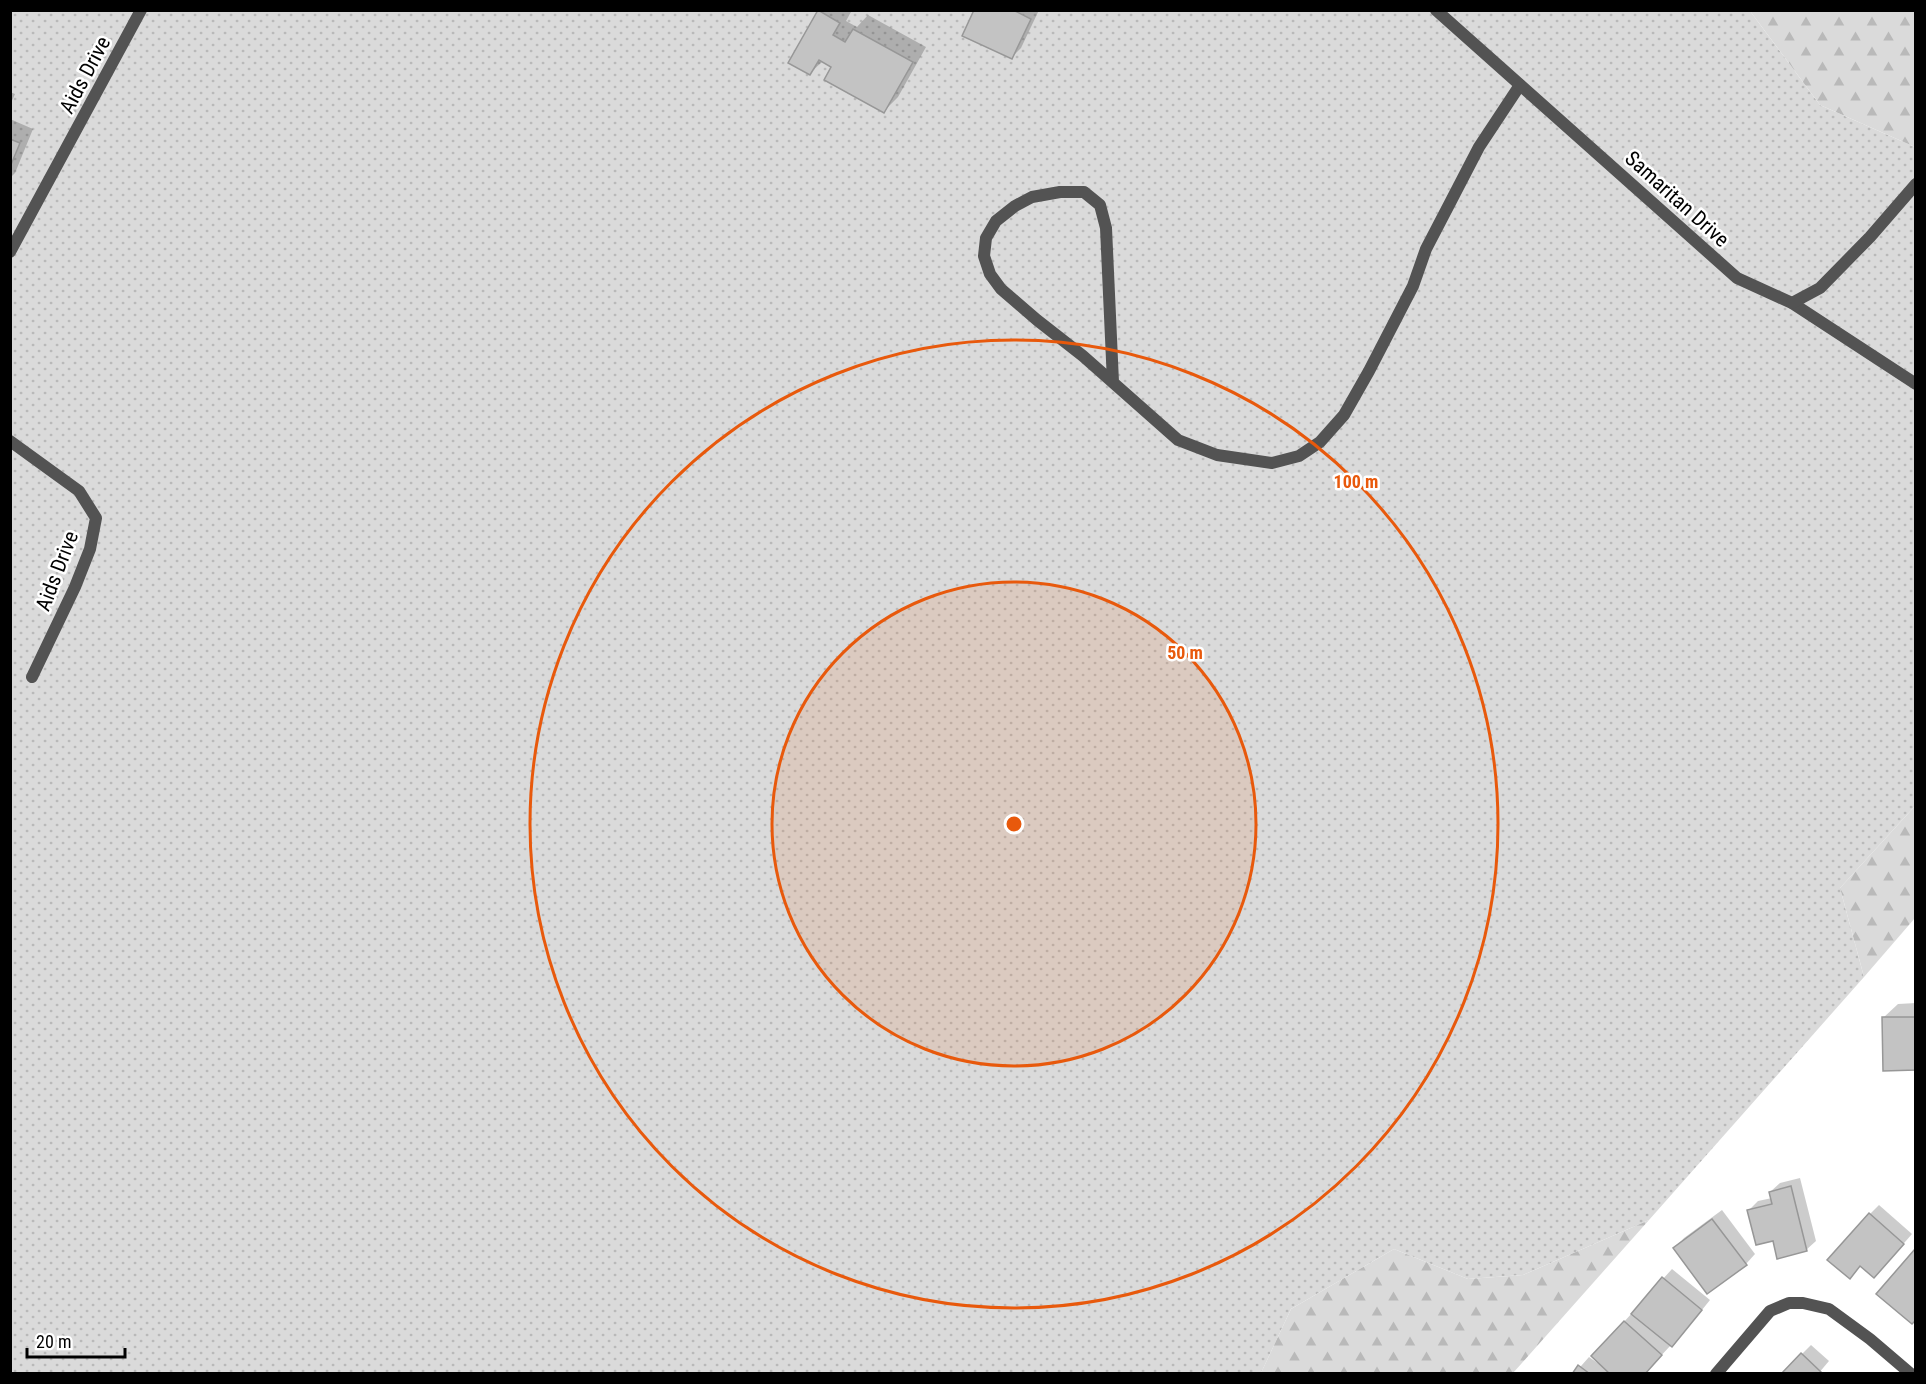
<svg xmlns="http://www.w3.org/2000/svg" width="1926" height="1384" viewBox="0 0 1926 1384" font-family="'Roboto Condensed',sans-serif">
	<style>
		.grass { fill: url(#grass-dots); fill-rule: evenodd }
		.forest { fill: url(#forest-firs) }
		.shadow { fill: #0003 }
		.building { fill: #c3c3c3; stroke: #979797; stroke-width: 1.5 }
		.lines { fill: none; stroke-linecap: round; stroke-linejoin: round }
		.lane { stroke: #535353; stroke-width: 12 }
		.street { stroke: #535353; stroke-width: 12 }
		.ring { fill: none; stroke: #e8590c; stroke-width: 3 }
		.labels { text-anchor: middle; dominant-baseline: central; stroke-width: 5; stroke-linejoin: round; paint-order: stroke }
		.street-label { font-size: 21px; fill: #000; stroke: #fff }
		.centre { fill: #e8590c; stroke: #fff; stroke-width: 3 }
		.ring-label { font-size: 18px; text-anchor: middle; font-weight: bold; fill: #e8590c; stroke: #fff; stroke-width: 5; stroke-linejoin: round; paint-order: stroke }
	</style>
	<defs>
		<pattern id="grass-dots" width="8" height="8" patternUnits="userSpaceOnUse" patternTransform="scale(1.5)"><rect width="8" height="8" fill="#dadada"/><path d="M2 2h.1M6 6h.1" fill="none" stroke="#b9b9b9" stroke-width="1.8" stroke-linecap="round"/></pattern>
		<pattern id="forest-firs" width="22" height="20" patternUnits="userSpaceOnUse" patternTransform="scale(1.5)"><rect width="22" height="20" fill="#dadada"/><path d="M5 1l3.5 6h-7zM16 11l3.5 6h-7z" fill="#b9b9b9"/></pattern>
	</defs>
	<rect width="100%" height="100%" fill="#fff"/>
	<path class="grass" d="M974 10 963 36 1012 59 1031 19 1013 11H1750L1820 105 1915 147V806L1840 888 1864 977 1649 1220 1523 1275 1468 1279 1394 1249 1291 1309 1261 1373H11L10 167 20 143 11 139 10 11ZM818 11 840 23 833 35 845 42 853 29 912 62 831 67 819 60 810 75 788 63Z"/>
	<g class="forest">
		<polygon points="1750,11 1915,11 1915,147 1820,105"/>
		<polygon points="1915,806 1915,918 1864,977 1840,888"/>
		<polygon points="1649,1220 1513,1373 1261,1373 1291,1309 1394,1249 1468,1279 1523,1275"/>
	</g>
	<g class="shadow">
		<polygon points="820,10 852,10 846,21 857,27 868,15 926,47 898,97 884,111 833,67 823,61 810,73 790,62"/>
		<polygon points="976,10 1039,10 1021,48 1012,57"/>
		<polygon points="10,92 15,94 10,105"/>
		<polygon points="10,119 33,129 15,173 10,178"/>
		<polygon points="1916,1003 1916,1069 1883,1018 1898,1004"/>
		<polygon points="1800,1178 1816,1241 1806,1250 1774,1239 1749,1210 1758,1201 1772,1198 1770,1192 1780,1183"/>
		<polygon points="1879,1205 1912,1234 1883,1267 1861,1265 1870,1214"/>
		<polygon points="1722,1210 1755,1254 1746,1264 1675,1248 1684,1238"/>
		<polygon points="1672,1269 1710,1300 1681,1336 1671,1345 1644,1374 1574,1374 1589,1357 1599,1364 1600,1362 1593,1356"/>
		<polygon points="1811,1345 1829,1361 1818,1374 1802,1354"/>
	</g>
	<g class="building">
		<polygon points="818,10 840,23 833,35 845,42 853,29 913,62 884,113 824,80 831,67 819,60 810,75 788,63"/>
		<polygon points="974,10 1013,10 1031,19 1012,59 962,36"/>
		<polygon points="10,139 20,143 10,167"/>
		<polygon points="1882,1017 1916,1017 1916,1070 1883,1071"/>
		<polygon points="1791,1186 1807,1251 1777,1259 1773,1241 1756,1245 1747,1210 1772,1204 1769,1192"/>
		<polygon points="1869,1213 1904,1244 1874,1278 1860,1266 1850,1279 1827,1260"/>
		<polygon points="1712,1219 1747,1265 1707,1294 1673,1248"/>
		<polygon points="1915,1249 1916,1320 1912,1324 1876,1294"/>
		<polygon points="1662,1277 1702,1310 1672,1347 1631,1314"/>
		<polygon points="1624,1321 1662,1355 1645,1374 1610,1374 1591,1356"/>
		<polygon points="1801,1353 1821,1372 1819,1374 1781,1374"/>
		<polygon points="1578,1365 1590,1374 1572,1374"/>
	</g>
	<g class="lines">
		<polyline class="lane" points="1113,382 1106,228 1100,205 1084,192 1060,192 1032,197 1015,206 996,221 986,238 984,256 990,274 1001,289 1037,320 1083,356 1178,440 1217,455 1272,463 1299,456 1320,442 1344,415 1369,371 1413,286 1426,249 1451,201 1479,147 1520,85"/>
		<g class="street">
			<polyline points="1436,10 1737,278 1792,303 1916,384"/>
			<polyline points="10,252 141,10"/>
			<polyline points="1792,303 1820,288 1870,237 1916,184"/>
			<polyline points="10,441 79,491 96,518 90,549 75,587 32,677"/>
			<polyline points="1716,1374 1770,1311 1789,1303 1803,1303 1829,1309 1870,1339 1911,1374"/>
		</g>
	</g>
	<circle cx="1014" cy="824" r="242" fill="#e8590c" fill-opacity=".12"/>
	<g class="ring">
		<circle cx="1014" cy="824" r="242"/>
		<circle cx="1014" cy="824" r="484"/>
	</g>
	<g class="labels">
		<g class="street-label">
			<text transform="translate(85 75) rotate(-62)">Aids Drive</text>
			<text transform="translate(1677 199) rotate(42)">Samaritan Drive</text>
			<text transform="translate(57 571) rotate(-69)">Aids Drive</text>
		</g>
	</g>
	<circle cx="1014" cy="824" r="9" class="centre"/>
	<g class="ring-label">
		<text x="1356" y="488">100 m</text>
		<text x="1185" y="659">50 m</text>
	</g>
	<rect width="1926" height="1384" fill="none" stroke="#000000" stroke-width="24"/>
	<path d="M27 1348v9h98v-9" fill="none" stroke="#000000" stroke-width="3"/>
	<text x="36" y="1348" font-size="18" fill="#000000" stroke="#ffffff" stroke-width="4.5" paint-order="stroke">20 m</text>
</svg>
